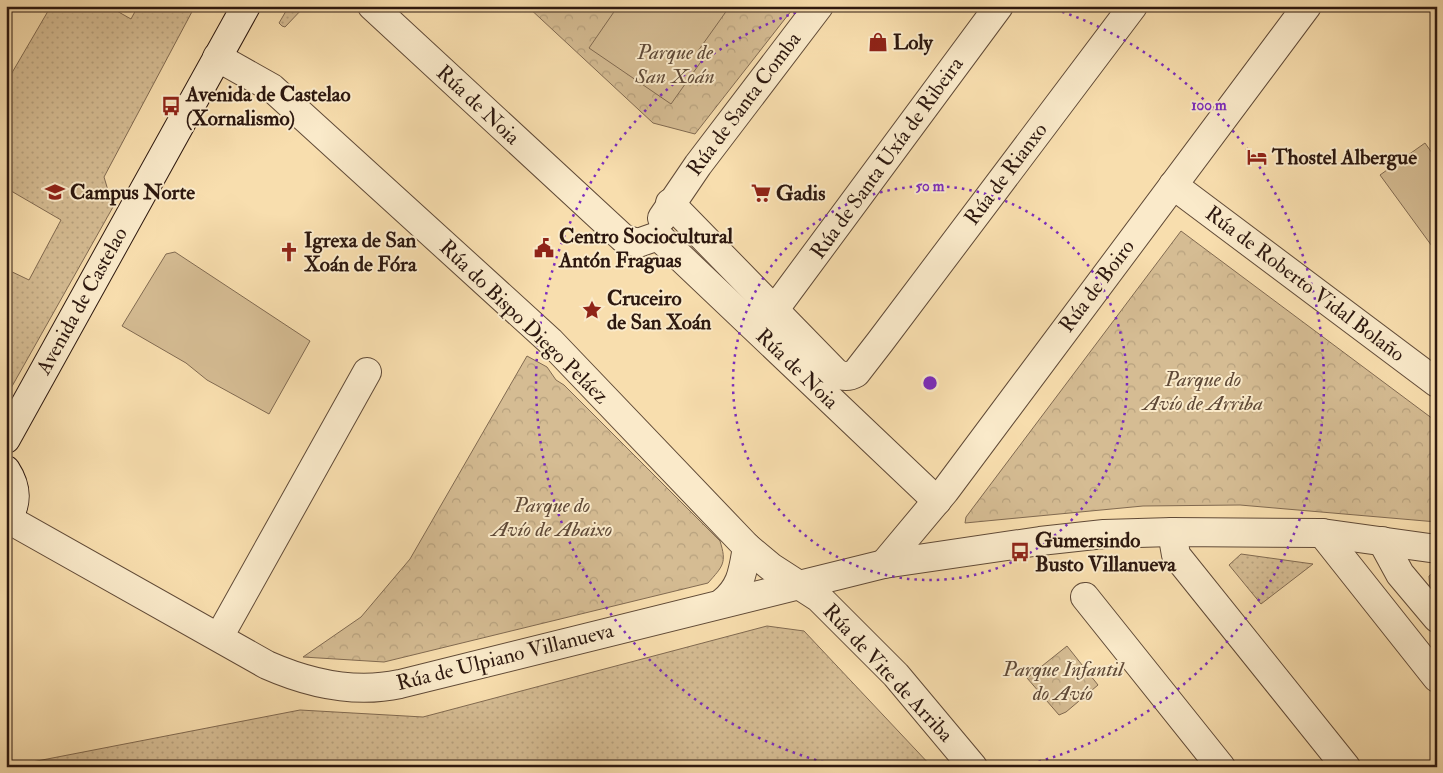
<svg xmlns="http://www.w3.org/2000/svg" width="1443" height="773" viewBox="0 0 1443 773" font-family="'IM FELL Double Pica',serif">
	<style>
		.grass { fill: url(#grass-dots); stroke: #816a51 }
		.park { fill: url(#park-crowns); stroke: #816a51 }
		.garden { fill: #d5bc93; stroke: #816a51 }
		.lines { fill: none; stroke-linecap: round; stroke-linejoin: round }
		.street-casing { stroke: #604a37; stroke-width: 30 }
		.secondary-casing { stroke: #2d180f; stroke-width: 30 }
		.street { stroke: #faeaca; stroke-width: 28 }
		.secondary { stroke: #faeaca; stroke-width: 28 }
		.ring { fill: none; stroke: #7b2cbf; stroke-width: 2.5; stroke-dasharray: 2.5 5 }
		.labels { text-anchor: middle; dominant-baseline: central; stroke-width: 4; stroke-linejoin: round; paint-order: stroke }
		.poi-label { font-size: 21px; font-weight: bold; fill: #2d180f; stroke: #faeaca; text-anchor: start }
		.park-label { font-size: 21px; font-style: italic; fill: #5f4937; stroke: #faeaca }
		.street-label { font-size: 21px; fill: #2d180f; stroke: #faeaca }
		.centre { fill: #7b2cbf; stroke: #faeaca; stroke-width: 2.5 }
		.ring-label { font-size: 15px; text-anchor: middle; font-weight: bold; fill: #7b2cbf; stroke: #faeaca; stroke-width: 4; stroke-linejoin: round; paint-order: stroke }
	</style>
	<defs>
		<pattern id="grass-dots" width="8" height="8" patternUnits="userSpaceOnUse" patternTransform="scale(1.25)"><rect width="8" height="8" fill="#d5bc93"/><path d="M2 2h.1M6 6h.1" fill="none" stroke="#b7a17e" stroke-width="1.8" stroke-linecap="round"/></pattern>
		<pattern id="park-crowns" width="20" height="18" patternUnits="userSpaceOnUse" patternTransform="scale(1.25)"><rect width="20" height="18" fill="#d5bc93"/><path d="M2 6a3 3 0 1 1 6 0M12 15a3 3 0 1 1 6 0" fill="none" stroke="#b7a17e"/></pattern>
	</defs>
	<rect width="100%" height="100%" fill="#f8deae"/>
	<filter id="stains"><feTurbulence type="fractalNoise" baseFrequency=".004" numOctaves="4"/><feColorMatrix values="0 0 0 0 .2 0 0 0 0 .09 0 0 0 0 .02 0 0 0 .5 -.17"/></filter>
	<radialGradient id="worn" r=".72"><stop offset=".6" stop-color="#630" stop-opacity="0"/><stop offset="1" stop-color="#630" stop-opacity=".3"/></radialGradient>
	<g class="grass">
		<polygon points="51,6 108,6 131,19 138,6 195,6 104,177 113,207 6,397 6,269 29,280 61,220 6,188 6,83"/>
		<polygon points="289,6 305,6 285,27 282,26 279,23"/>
		<polygon points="1241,554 1313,564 1261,604 1229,565"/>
		<polygon points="1437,569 1437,600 1430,591 1429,576"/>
		<polygon points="767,626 804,631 932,767 6,767 300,710 423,717"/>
	</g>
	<g class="park">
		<polygon points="527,6 795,6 695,134 653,123"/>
		<polygon points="1181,231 1437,422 1437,522 1240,505 1143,506 965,523 966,517"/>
		<path d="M527 356 547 367 556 380 564 385 720 541C727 563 723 566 708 583L384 662 303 657 361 617 410 559Z"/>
		<polygon points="1067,646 1098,685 1066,712 1059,715 1027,678"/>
	</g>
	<g class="garden">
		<polygon points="618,6 730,6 698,51 705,56 671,104 589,48"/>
		<polygon points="1425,143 1437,160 1437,253 1380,175"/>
		<polygon points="175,252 310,341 269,414 207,380 186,363 122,326 166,254"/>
	</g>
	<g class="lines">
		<defs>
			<g id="street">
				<polyline points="372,6 624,239 638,243 658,236"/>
				<polyline points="217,57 272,88 550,341 747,547 771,567 819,598 896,675 973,767"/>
				<polyline points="1173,185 1437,383"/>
				<path d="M670 203 836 373C843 377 849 377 856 373L880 342 1133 6"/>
				<polyline points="662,218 698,165 819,6"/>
				<polyline points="658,236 937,501"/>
				<polyline points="775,309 999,6"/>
				<path d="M8 519 267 665C310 684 354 694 400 684L884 564 1040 541 1104 534 1172 532 1322 533 1437 549"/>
				<polyline points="1172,532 1176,555 1346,767"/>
				<polyline points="1322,533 1437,678"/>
				<polyline points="1382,541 1400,574 1437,618"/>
				<polyline points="884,564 945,491 1307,6"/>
				<polyline points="1085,597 1221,767"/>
				<path d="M722 603C742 587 743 570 747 547"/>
				<polyline points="219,637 367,372"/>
			</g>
			<g id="secondary">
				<polyline points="6,439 246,6"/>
				<path d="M6 470C17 487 18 504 6 521"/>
			</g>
		</defs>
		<use href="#street" class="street-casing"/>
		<use href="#secondary" class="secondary-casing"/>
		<use href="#street" class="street"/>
		<use href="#secondary" class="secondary"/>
	</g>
	<g class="ring">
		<circle cx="930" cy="383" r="197"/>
		<path d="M838 766A394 394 0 0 1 812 7M1048 7A394 394 0 0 1 1022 766"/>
	</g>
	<defs>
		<symbol id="shop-bare" viewBox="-9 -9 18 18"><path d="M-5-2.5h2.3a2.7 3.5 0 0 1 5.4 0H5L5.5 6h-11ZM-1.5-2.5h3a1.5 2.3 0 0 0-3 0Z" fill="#8f2418" stroke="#faeaca" stroke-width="2.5" paint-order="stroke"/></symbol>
		<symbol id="bus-bare" viewBox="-9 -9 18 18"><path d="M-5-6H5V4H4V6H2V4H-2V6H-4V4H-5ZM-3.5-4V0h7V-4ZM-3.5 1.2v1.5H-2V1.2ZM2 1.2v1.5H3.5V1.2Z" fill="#8f2418" stroke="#faeaca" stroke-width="2.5" paint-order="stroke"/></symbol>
		<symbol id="hotel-bare" viewBox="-9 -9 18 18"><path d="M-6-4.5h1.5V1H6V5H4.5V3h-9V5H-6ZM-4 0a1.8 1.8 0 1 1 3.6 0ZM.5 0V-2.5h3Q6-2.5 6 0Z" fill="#8f2418" stroke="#faeaca" stroke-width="2.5" paint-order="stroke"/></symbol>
		<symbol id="university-bare" viewBox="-9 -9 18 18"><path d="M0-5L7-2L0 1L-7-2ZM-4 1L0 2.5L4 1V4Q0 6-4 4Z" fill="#8f2418" stroke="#faeaca" stroke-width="2.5" paint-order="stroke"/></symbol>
		<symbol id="supermarket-bare" viewBox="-9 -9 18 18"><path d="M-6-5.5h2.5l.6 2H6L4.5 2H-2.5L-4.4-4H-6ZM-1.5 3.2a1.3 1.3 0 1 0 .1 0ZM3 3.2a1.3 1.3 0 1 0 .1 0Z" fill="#8f2418" stroke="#faeaca" stroke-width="2.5" paint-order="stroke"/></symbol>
		<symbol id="civic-bare" viewBox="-9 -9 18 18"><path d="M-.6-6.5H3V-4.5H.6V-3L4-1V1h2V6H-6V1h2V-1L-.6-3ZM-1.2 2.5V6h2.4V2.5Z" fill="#8f2418" stroke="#faeaca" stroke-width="2.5" paint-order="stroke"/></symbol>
		<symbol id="church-bare" viewBox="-9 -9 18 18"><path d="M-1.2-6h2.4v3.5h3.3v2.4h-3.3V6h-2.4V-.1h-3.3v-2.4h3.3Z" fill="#8f2418" stroke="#faeaca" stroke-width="2.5" paint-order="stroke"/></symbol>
		<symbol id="sight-bare" viewBox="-9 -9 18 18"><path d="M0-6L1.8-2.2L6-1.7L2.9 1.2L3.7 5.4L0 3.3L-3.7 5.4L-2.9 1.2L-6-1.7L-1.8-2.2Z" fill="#8f2418" stroke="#faeaca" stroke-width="2.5" paint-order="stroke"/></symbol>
	</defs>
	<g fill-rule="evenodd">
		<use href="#shop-bare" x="864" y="28" width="28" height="28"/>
		<use href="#bus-bare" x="157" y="92" width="28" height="28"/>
		<use href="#hotel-bare" x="1243" y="143" width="28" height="28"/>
		<use href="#university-bare" x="41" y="178" width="28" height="28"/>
		<use href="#supermarket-bare" x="747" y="179" width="28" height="28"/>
		<use href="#civic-bare" x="530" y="234" width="28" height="28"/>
		<use href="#church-bare" x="275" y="238" width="28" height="28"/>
		<use href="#sight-bare" x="578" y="296" width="28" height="28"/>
		<use href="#bus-bare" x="1006" y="538" width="28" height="28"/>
	</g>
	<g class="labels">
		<g class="poi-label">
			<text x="893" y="42">Loly</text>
			<text x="186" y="94">Avenida de Castelao<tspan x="186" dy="24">(Xornalismo)</tspan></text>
			<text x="1272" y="157">Thostel Albergue</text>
			<text x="70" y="192">Campus Norte</text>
			<text x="776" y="193">Gadis</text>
			<text x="559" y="236">Centro Sociocultural<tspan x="559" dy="24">Antón Fraguas</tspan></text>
			<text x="304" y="240">Igrexa de San<tspan x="304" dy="24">Xoán de Fóra</tspan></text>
			<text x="607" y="298">Cruceiro<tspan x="607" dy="24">de San Xoán</tspan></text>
			<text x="1035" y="540">Gumersindo<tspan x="1035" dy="24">Busto Villanueva</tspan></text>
		</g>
		<g class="park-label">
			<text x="675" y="52">Parque de<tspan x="675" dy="24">San Xoán</tspan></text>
			<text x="1203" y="379">Parque do<tspan x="1203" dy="24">Avío de Arriba</tspan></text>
			<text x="552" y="505">Parque do<tspan x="552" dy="24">Avío de Abaixo</tspan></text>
			<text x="1063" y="669">Parque Infantil<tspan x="1063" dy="24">do Avío</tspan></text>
		</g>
		<g class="street-label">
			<text transform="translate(744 104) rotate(-53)">Rúa de Santa Comba</text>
			<text transform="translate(478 105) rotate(43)">Rúa de Noia</text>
			<text transform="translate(887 158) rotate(-54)">Rúa de Santa Uxía de Ribeira</text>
			<text transform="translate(1006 174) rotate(-53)">Rúa de Rianxo</text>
			<text transform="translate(1305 284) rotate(37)">Rúa de Roberto Vidal Bolaño</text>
			<text transform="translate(1097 286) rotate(-53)">Rúa de Boiro</text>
			<text transform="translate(82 301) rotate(-61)">Avenida de Castelao</text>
			<text transform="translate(524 322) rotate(44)">Rúa do Bispo Diego Peláez</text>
			<text transform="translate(797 369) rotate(44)">Rúa de Noia</text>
			<text transform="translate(505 657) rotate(-14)">Rúa de Ulpiano Villanueva</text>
			<text transform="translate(888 673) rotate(47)">Rúa de Vite de Arriba</text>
		</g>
	</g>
	<circle cx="930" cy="383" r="8" class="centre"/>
	<g class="ring-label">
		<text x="1209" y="110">100 m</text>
		<text x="930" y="191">50 m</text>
	</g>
	<rect width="1443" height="773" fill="none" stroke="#f8deae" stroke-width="25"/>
	<rect x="8" y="8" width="1428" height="758" fill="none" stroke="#2d180f" stroke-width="2.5"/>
	<rect x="12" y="12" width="1418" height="748" fill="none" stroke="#2d180f"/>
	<rect width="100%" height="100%" filter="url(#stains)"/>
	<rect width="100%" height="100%" fill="url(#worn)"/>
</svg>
